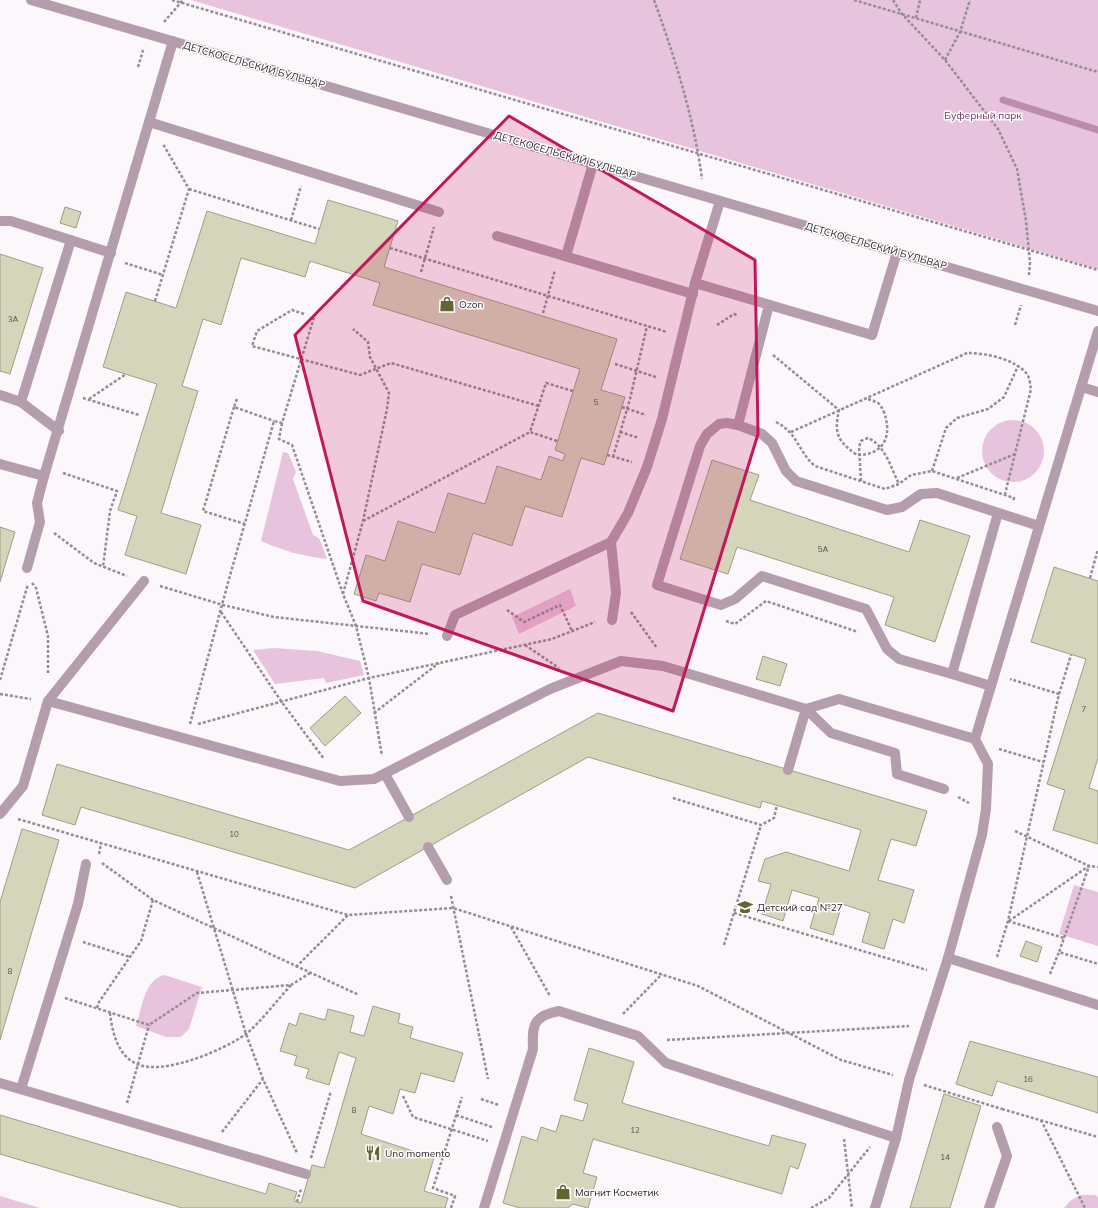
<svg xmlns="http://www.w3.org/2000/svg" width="1098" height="1208" viewBox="0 0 1098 1208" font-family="Mulish,sans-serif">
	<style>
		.green { fill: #e8c3dd }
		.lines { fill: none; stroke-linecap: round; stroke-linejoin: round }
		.stream { stroke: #bc8cae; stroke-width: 7 }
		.building { fill: #d4d5ba; stroke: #9e9f86 }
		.path { stroke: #948d92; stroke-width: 2.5; stroke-dasharray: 3 2; stroke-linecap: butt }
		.lane { stroke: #b49ead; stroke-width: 10 }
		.street { stroke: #b49ead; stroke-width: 10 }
		.marked { fill: #c2185b; fill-opacity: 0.2; stroke: #c2185b; stroke-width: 3; stroke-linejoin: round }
		.labels { text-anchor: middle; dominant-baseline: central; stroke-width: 3; stroke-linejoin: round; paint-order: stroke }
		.number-label { font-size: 8px; fill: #56504e }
		.street-label { font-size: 10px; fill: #2c232a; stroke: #fff }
		.park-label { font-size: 10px; fill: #713663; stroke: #fff }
		.poi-label { font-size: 10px; fill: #2c232a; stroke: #fff; text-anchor: start }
	</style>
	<rect width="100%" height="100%" fill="#fcf7fb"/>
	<g class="green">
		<polygon points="191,0 1098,0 1098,269"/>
		<circle cx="1013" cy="451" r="31"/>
		<path d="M283 452 288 453 296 472 293 479 313 535 319 538 327 559C303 556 283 551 261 541Z"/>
		<polygon points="570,589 576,606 519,634 512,617"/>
		<polygon points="274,648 317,651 360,661 364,675 326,683 324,678 275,684 253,650"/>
		<polygon points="1074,885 1098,892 1098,946 1059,934"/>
		<path d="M164 975 202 987 189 1029 181 1037H166L136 1026C142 1009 144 980 164 975Z"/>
		<polygon points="1081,1195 1095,1195 1098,1197 1098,1208 1064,1208 1070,1201"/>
		<polygon points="0,1196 40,1208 0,1208"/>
	</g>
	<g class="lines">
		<polyline class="stream" points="1003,100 1098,130"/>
	</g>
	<g class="building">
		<polygon points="328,200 398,221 384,267 617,339 601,390 625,397 604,465 581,458 562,517 525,506 512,546 473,533 460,575 422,564 410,602 379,593 376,601 354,594 366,555 385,561 398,521 435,533 448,493 485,504 497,466 541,480 549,456 563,461 565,454 555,450 580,369 373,305 380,283 310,261 305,277 241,258 221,325 203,319 182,386 198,391 161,513 201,525 186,574 125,555 137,516 118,510 157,384 103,367 126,292 176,308 207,211 315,244"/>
		<polygon points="65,207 81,212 76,228 60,223"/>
		<polygon points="0,254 43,268 10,374 0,371"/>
		<polygon points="712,460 759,475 750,500 909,552 920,520 970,536 935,642 885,625 894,597 737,547 728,574 680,559"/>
		<polygon points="0,527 15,532 0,582"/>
		<polygon points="1054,567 1098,581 1098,758 1089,788 1098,791 1098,844 1053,830 1065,790 1047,784 1086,659 1031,642"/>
		<polygon points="763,656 787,664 780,686 756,679"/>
		<polygon points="345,696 361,713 325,746 310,728"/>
		<polygon points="598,713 927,811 916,846 891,839 878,880 914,890 904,923 893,919 884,949 862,942 870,913 842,904 833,935 810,928 819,898 792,890 783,921 762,914 771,884 758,881 765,859 786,852 849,871 861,830 762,801 760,808 588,757 355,888 81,807 75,825 42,815 57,764 349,850"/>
		<polygon points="22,829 59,840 0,1040 0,902"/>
		<polygon points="1026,941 1042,947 1037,962 1020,956"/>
		<polygon points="373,1006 400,1014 398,1023 413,1027 410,1038 463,1053 454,1082 421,1073 415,1093 400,1089 393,1114 369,1106 361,1134 434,1158 424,1191 448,1198 445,1208 182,1208 0,1154 0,1115 266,1194 269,1183 297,1192 294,1201 301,1203 312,1165 324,1168 356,1058 339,1052 329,1085 306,1078 309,1069 294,1065 297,1056 280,1051 289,1023 296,1026 300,1013 325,1020 328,1009 354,1016 350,1032 364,1036"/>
		<polygon points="970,1041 1098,1077 1098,1113 997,1081 992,1096 956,1084"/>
		<polygon points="589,1048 634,1062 622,1103 769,1146 772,1135 806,1144 798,1169 790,1166 782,1194 593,1139 583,1173 597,1177 588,1208 573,1204 568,1208 520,1208 503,1203 522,1136 537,1141 541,1127 556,1132 561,1115 583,1121 588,1104 574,1100"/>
		<polygon points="944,1094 981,1106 950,1208 910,1208"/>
	</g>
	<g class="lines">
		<g class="path">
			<polyline points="172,0 1098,270"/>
			<path d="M654 0C675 58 694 118 702 179"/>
			<polyline points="854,0 1098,72"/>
			<polyline points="893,0 902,14 945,60 998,129 1017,169 1026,221 1030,263 1029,275"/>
			<polyline points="916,18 920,0"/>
			<polyline points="164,22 183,0"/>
			<polyline points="945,60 960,32 970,0"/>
			<polyline points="138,67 143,50"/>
			<polyline points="189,189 319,229"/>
			<polyline points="291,220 301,186"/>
			<polyline points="390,248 667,332"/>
			<polyline points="125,263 163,275"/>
			<polyline points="421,272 434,227"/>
			<polyline points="155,301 189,189 163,144"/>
			<polyline points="543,313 555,270"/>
			<polyline points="304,314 292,310 257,331 252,346 360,375 391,363 539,406"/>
			<polyline points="717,325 734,314 737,315"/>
			<polyline points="1015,325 1021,305"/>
			<path d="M773 355 839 410C834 433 837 441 857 455 880 455 891 441 886 419 885 414 882 406 878 403 874 401 870 400 866 398"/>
			<polyline points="615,364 656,377"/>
			<polyline points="83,398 139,415"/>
			<polyline points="89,399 126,374"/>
			<polyline points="237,399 234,407 274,421"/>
			<polyline points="234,407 203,511 245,524"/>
			<polyline points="622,407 646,415"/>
			<path d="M776 422C799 434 798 452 815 466L885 489 899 484 911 475 932 471 1014 498 1013 501"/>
			<polyline points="282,423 279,439 292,445 343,594 356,626 369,678 382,756"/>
			<polyline points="620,432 639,438"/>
			<path d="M791 432 967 353C986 353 1015 359 1027 374 1030 378 1030 385 1031 389L1005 494"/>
			<polyline points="557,441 530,432 546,383 573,391"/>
			<polyline points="607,455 632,462"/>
			<polyline points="613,457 630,399 647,326"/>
			<polyline points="932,471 946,428 957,418 988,409 1004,397 1018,366"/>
			<polyline points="63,473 117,491 110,511 103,567"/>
			<polyline points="957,478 1015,454"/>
			<path d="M861 481 859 447 861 441 868 438C885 445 891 468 899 484"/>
			<polyline points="363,521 530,432"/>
			<polyline points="54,533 94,563 127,576"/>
			<polyline points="1090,578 1098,549"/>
			<polyline points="32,583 36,588 48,636 48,674"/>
			<polyline points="160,586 223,605 274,617 430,634"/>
			<polyline points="343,594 363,521 387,409 389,393 370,357 368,342 353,329"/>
			<polyline points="507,610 524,622 560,605 572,631"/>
			<polyline points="221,612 281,701 324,759"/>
			<polyline points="631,612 657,648"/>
			<polyline points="726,621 735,624 766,601 858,632"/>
			<polyline points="525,645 559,668"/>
			<polyline points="0,680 28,584"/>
			<polyline points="0,694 31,699"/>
			<polyline points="1059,694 1071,655"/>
			<polyline points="374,713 439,663"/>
			<polyline points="190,724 229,579 274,421 282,423 314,317"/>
			<polyline points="198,724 369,678 552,639 595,622"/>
			<polyline points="999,749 1043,762"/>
			<polyline points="958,797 969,803"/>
			<polyline points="673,798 761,825 774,818 777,805"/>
			<polyline points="18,819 348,915 453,908 698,986 841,1060 893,1075"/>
			<polyline points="1015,831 1089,866 1098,867"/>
			<polyline points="99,854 101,843"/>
			<polyline points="102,863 153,900 359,995"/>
			<polyline points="197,872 246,1034 263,1079 297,1153"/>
			<polyline points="451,896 488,1079"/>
			<polyline points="734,913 927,970"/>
			<polyline points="1008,921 1064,938 1059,952 1098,964"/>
			<polyline points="1009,921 1089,866 1064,938"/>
			<polyline points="511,927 550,996"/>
			<polyline points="83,942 130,957"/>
			<polyline points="724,945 761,825"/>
			<polyline points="997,957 1008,921 1059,694 1010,679"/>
			<polyline points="296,967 348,915"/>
			<polyline points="1050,974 1059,952"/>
			<polyline points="65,998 149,1025 197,993 291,985 310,973"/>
			<polyline points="97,1008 99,1002 141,941 153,900"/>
			<path d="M110 1013C112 1032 118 1056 137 1064 163 1076 224 1050 246 1034 259 1024 279 998 291 985"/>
			<polyline points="623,1014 662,974"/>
			<polyline points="667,1040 909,1026"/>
			<polyline points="924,1085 1002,1109"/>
			<polyline points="403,1096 413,1117 488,1141"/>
			<polyline points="481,1099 499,1105"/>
			<polyline points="127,1103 149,1025"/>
			<polyline points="1002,1109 1098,1137"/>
			<polyline points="456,1115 492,1127"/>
			<polyline points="1041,1120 1085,1208"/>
			<polyline points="222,1132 263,1079"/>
			<polyline points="844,1139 852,1208"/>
			<polyline points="311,1158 331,1091"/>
			<polyline points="297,1202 301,1189"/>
			<polyline points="451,1208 455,1196 433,1188 462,1097"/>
			<polyline points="811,1208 829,1198 870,1147"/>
		</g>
		<g class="lane">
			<polyline points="149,122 439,212"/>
			<polyline points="0,221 11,221 111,253"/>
			<polyline points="497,236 693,294"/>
			<polyline points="566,256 593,164"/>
			<polyline points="695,283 872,335 897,252"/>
			<polyline points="1081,387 1098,392"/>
			<polyline points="0,395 21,402 59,431"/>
			<polyline points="21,402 71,240"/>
			<polyline points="738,425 769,305"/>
			<polyline points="0,464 44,476"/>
			<polyline points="998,513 952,674 899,659 887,649 866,609 762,576 735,599 721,605 657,585 700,446 707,434 719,424 727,423 738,425 762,434 772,443 786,471 796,481 887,510 902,507 921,494 937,493 1039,526"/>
			<polyline points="27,568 40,522 37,503 44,476 173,41"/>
			<polyline points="612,620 616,593 611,542 628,513 647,467 662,419 695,283 720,201"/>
			<polyline points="447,636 455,615 611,542"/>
			<polyline points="952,674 991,686"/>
			<polyline points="48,701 144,581"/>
			<polyline points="788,770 806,709 839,699 975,739"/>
			<polyline points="385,774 409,817"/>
			<polyline points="0,814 23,786 48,701 340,781 374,779 550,689 621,661 663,666 806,709 831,733 895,753 897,774 944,789"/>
			<polyline points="428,847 447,880"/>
			<polyline points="948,958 1098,1005"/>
			<polyline points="0,1083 306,1174"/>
			<polyline points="21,1089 78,904 86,864"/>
			<path d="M484 1208 533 1049C532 1025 533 1016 559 1011L638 1036 666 1063 896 1138"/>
			<polyline points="875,1208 896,1138 909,1080 948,958 982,835 986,809 988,764 975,739 1098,331"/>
			<polyline points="989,1208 1007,1156 997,1127"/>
		</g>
		<polyline class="street" points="31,0 1098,311"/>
	</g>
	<path class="marked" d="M509 116 755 260 758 434 673 711 363 601 295 335Z"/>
	<defs>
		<symbol id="shop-bare" viewBox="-9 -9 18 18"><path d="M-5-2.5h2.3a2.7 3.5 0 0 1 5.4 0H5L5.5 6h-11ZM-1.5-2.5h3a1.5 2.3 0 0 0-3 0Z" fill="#636431" stroke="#fff" stroke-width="2.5" paint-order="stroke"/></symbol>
		<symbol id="school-bare" viewBox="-9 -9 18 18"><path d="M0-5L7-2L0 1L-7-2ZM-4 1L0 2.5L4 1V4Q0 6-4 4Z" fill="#636431" stroke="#fff" stroke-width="2.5" paint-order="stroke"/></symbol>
		<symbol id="restaurant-bare" viewBox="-9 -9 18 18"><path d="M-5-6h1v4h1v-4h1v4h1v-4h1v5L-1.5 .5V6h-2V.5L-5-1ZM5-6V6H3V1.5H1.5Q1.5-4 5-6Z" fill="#636431" stroke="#fff" stroke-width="2.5" paint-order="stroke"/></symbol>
	</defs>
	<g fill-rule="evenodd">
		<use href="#shop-bare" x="436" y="293" width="22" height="22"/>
		<use href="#school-bare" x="734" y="896" width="22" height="22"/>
		<use href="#restaurant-bare" x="362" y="1142" width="22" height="22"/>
		<use href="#shop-bare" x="552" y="1181" width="22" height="22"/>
	</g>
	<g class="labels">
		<g class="number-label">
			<text x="13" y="319">3А</text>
			<text x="596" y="402">5</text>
			<text x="823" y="549">5А</text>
			<text x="1084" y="709">7</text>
			<text x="234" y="834">10</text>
			<text x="10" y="971">8</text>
			<text x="1028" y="1079">16</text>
			<text x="354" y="1110">8</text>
			<text x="635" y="1130">12</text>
			<text x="945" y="1157">14</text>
		</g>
		<g class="street-label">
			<text transform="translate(254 65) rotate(16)">ДЕТСКОСЕЛЬСКИЙ БУЛЬВАР</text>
			<text transform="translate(565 155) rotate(16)">ДЕТСКОСЕЛЬСКИЙ БУЛЬВАР</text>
			<text transform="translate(876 246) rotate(16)">ДЕТСКОСЕЛЬСКИЙ БУЛЬВАР</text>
		</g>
		<g class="park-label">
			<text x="983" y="115">Буферный парк</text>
		</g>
		<g class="poi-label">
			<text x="459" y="304">Ozon</text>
			<text x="757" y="907">Детский сад №27</text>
			<text x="385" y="1153">Uno momento</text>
			<text x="575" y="1192">Магнит Косметик</text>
		</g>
	</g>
</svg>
